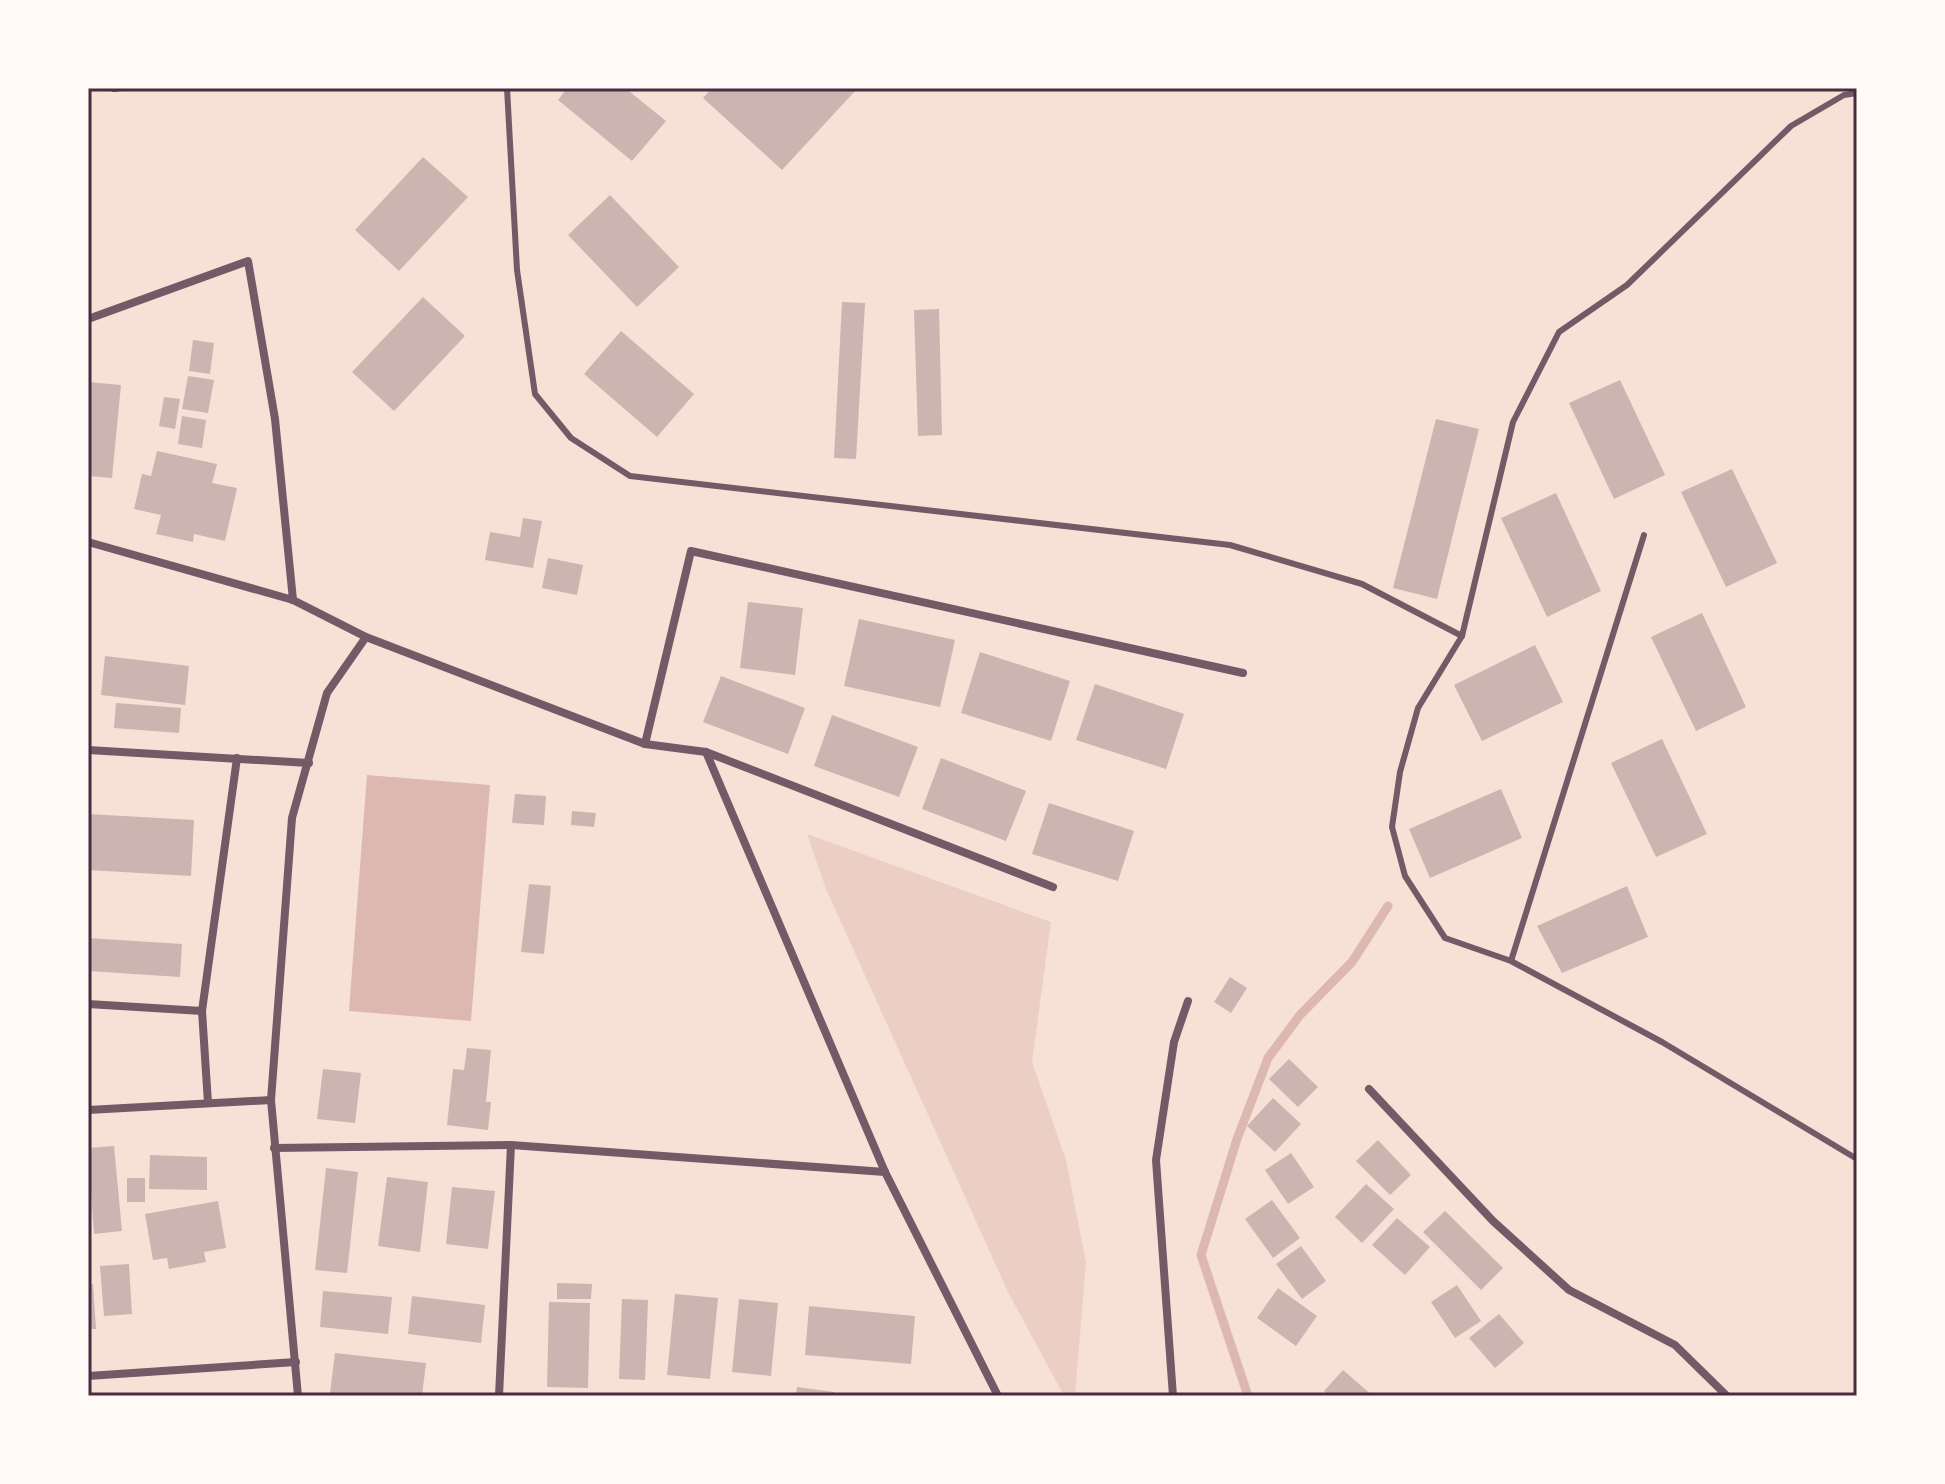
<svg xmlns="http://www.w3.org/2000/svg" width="1945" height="1484" viewBox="0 0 1945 1484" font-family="Cabin,sans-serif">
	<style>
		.green { fill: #ebcfc5 }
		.water { fill: #dcb8b0 }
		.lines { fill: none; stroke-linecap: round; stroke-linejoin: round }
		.stream { stroke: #dcb8b0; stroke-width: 9 }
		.building { fill: #ccb4b1 }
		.service { stroke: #755966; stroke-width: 6 }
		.minor { stroke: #755966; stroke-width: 8 }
		.neatline { fill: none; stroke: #4a2c40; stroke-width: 3 }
	</style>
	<rect width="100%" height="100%" fill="#f7e1d7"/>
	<polygon class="green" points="807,834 1051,922 1032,1062 1066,1160 1086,1262 1075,1396 1064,1396 1008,1292 826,889"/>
	<polygon class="water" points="367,775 490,785 471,1021 349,1011"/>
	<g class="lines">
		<polyline class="stream" points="1248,1396 1201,1255 1237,1139 1268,1058 1300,1015 1352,962 1388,906"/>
	</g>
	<g class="building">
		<polygon points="567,88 625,88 666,121 632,161 558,100"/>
		<polygon points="712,88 854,88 856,90 782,170 703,98"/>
		<polygon points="423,157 468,197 399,271 355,230"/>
		<polygon points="610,195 679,267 637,307 568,235"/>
		<polygon points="423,297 465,336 394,411 352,372"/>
		<polygon points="842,302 865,303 856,459 834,458"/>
		<polygon points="939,309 942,435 918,436 914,310"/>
		<polygon points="621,331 694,394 657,437 584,374"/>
		<polygon points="193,340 214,343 210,374 189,371"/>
		<polygon points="188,376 214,380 208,413 182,409"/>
		<polygon points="1620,380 1665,475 1614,499 1569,403"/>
		<polygon points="88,382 121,385 112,478 88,476"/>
		<polygon points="164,397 180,399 175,429 159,426"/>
		<polygon points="182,416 206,420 202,448 178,444"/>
		<polygon points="1436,419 1479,429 1437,599 1393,588"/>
		<polygon points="157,451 217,464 212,483 237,488 225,541 194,534 193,542 156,534 161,515 134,509 142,474 151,476"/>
		<polygon points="1732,469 1777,563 1726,587 1681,492"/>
		<polygon points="1556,493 1601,591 1547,617 1501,518"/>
		<polygon points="523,518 542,521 533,568 485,560 490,532 520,537"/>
		<polygon points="548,558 583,565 577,595 542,588"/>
		<polygon points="748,602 803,608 795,675 740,668"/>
		<polygon points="1702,613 1746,707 1696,731 1651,637"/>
		<polygon points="859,619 955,640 940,707 844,686"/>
		<polygon points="1535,645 1563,702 1482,741 1454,685"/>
		<polygon points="980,652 1070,681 1051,741 961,713"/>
		<polygon points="105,656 189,666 185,705 101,695"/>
		<polygon points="721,676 805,708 788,754 703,722"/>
		<polygon points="1095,684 1184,714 1166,769 1076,740"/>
		<polygon points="116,703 181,708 179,733 114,728"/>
		<polygon points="832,715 918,747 899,797 814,766"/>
		<polygon points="1662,739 1707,834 1656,857 1611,763"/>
		<polygon points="941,758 1026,791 1006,841 922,809"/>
		<polygon points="1501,789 1522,838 1430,878 1409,829"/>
		<polygon points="515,794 546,796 544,825 512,823"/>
		<polygon points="1049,803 1134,831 1118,881 1032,854"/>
		<polygon points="572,811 596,813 594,827 571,825"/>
		<polygon points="88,814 194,820 191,876 88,870"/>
		<polygon points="529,884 551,886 544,954 521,952"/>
		<polygon points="1627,886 1648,937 1562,973 1537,926"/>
		<polygon points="88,938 182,944 180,977 88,971"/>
		<polygon points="1230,977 1247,988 1231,1013 1214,1002"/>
		<polygon points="467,1048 491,1050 486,1102 491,1102 488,1130 447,1125 453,1069 464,1070"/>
		<polygon points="1289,1059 1318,1087 1298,1107 1269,1079"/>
		<polygon points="323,1069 361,1073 355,1123 317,1119"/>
		<polygon points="1273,1098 1301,1124 1275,1152 1247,1126"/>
		<polygon points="1378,1140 1411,1175 1390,1195 1356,1161"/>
		<polygon points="114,1146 122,1231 94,1234 88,1148"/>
		<polygon points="1291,1153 1314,1187 1288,1204 1265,1170"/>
		<polygon points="150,1155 207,1157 207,1190 149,1189"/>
		<polygon points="326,1168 358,1172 347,1273 315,1270"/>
		<polygon points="387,1177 428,1182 420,1252 378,1246"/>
		<rect x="127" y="1178" width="18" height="24"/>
		<polygon points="1366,1184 1394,1209 1362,1243 1335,1217"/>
		<polygon points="452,1187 495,1191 488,1249 446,1244"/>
		<polygon points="1272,1200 1300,1238 1273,1258 1245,1219"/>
		<polygon points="218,1201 226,1248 204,1252 206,1262 169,1269 167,1258 153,1260 145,1214"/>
		<polygon points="1445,1211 1503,1268 1481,1290 1423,1232"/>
		<polygon points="1397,1218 1430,1247 1405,1275 1372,1245"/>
		<polygon points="1301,1246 1326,1281 1302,1299 1276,1264"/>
		<polygon points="129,1264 132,1314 104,1316 100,1266"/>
		<polygon points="557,1283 592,1284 591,1299 557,1299"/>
		<polygon points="93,1284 96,1329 88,1329 88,1285"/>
		<polygon points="1457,1285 1481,1321 1455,1338 1431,1302"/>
		<polygon points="1278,1288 1317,1316 1296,1346 1257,1318"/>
		<polygon points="323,1291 392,1297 388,1334 320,1327"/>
		<polygon points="675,1294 718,1298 710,1379 667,1375"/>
		<polygon points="412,1296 485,1305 481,1343 408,1334"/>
		<polygon points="622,1299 648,1300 645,1380 619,1379"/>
		<polygon points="739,1299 778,1303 771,1376 732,1372"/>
		<polygon points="549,1302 590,1303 588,1388 547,1387"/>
		<polygon points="809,1306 915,1316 911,1364 805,1355"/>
		<polygon points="1499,1314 1524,1343 1495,1368 1469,1338"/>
		<polygon points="335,1353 426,1363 422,1396 330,1393"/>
		<polygon points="1343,1370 1373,1396 1329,1396 1324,1391"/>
		<polygon points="797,1387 834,1392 834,1396 796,1396"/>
	</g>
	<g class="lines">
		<g class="service">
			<polyline points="507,88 517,270 535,394 571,438 630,476 1230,545 1362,584 1462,636 1418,708 1400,772 1392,827 1405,876 1445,938 1511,961 1662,1042 1857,1159"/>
			<polyline points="114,89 121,88"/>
			<polyline points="1462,636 1513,422 1559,332 1627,285 1791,126 1844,95 1857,93"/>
			<polyline points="1511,961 1644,535"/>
		</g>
		<g class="minor">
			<polyline points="88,319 248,261 275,419 293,600"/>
			<polyline points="88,542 293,600 366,637 645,744 706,752 1053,887"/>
			<polyline points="645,744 691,551 1243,673"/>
			<polyline points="88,750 309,763"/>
			<polyline points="706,752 885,1172 998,1396"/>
			<polyline points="88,1004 202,1011"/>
			<polyline points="1369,1089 1493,1221 1569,1290 1675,1345 1727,1396"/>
			<polyline points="208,1103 202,1011 237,758"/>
			<polyline points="88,1110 271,1100"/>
			<polyline points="274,1148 511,1145 885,1172"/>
			<polyline points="88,1376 296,1362"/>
			<polyline points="298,1396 271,1100 292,818 327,693 366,637"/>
			<polyline points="499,1396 511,1145"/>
			<polyline points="1173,1396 1156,1160 1174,1042 1188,1001"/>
		</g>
	</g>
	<rect width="1945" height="1484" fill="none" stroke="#fffaf5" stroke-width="180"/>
	<rect x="90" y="90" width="1765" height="1304" class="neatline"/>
</svg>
